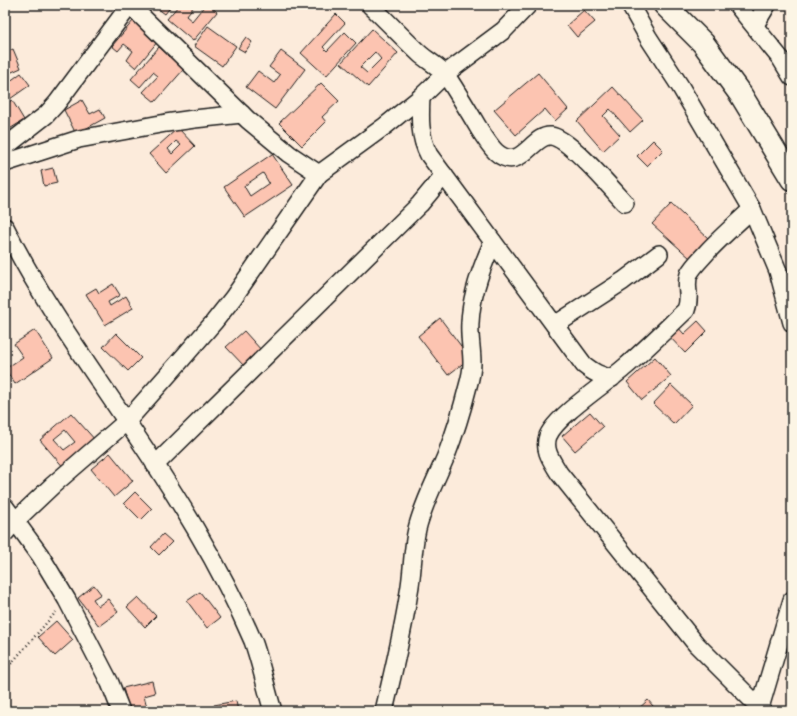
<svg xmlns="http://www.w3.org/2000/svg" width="797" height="716" viewBox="0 0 797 716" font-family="'Architects Daughter',sans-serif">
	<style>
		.building { fill: #fcc4b1; stroke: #1c1c1c; fill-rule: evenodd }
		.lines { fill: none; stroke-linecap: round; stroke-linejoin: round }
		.street-casing { stroke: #1c1c1c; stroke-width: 20 }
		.secondary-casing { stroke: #1c1c1c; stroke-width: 25 }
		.path { stroke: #1c1c1c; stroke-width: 2.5; stroke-dasharray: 1 3; stroke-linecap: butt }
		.street { stroke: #fcf5e5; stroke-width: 17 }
		.secondary { stroke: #fcf5e5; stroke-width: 22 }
	</style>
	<rect width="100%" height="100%" fill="#fcebdb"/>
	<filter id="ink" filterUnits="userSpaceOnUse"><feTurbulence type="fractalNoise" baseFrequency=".025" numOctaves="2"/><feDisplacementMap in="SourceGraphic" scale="8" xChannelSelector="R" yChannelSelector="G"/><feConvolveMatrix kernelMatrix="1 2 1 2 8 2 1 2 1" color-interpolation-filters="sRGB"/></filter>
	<g filter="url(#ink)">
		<g class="building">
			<polygon points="153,5 172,5 165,14"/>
			<polygon points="179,5 195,5 186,16 192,21 205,5 209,5 217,12 193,41 167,19"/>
			<polygon points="584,10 595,22 577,37 567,25"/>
			<polygon points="336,14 345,23 323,47 327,51 345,32 356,43 326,76 301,53"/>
			<polygon points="133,21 158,41 136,68 127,60 133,51 124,44 118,51 112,46"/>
			<polygon points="208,26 236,46 222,66 194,46"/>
			<path d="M372 29 398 53 368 87 341 63ZM375 52 381 59 367 73 360 67Z"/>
			<polygon points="246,37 252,42 245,52 238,48"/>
			<polygon points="159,47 184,69 155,102 143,92 158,76 153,72 140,87 131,79"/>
			<polygon points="13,49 21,68 5,75 5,53"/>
			<polygon points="281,51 305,69 275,109 246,87 258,71 274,83 280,75 269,67"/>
			<polygon points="21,73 30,85 10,99 5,91 5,85"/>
			<polygon points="538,73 568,109 555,121 545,109 516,135 494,110"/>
			<polygon points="321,83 339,101 322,117 326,122 302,146 279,123"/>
			<polygon points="613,87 643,120 630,132 610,109 603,116 620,135 603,151 577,121"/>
			<polygon points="12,100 24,120 8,130 5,125 5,104"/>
			<polygon points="82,100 90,114 100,109 105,118 76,134 64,110"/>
			<path d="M178 128 195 146 166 173 149 154ZM176 141 181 145 172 154 168 149Z"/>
			<polygon points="653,140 663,150 647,166 637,156"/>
			<path d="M272 154 293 185 245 217 224 187ZM263 173 269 183 250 196 244 186Z"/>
			<polygon points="53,168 57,183 44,186 41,171"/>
			<polygon points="671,204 708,238 690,258 652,224"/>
			<polygon points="113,284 120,295 108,302 110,306 126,296 133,308 105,325 86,294 96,288 99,293"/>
			<polygon points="440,318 470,358 448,375 418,336"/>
			<polygon points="698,321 707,331 685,353 667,334 676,325 684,334"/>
			<polygon points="35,330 53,358 15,384 5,369 23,357 14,344"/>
			<polygon points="244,331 262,351 245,367 226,347"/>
			<polygon points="116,333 141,358 128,371 103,347"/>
			<polygon points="655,357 671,376 642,400 627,382"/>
			<polygon points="671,385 692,405 674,424 653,404"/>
			<polygon points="590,412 603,427 575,451 562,436"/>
			<path d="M71 413 96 441 65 469 40 440ZM65 430 75 442 64 450 54 439Z"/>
			<polygon points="110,453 133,481 114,497 91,469"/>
			<polygon points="135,492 152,509 141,520 124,503"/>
			<polygon points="163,534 172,542 159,555 151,547"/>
			<polygon points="94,585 101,594 93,599 98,606 108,599 118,612 99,626 78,598"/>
			<polygon points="200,592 220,618 207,628 187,601"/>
			<polygon points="138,597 156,616 145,627 127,607"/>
			<polygon points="56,621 73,640 55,656 38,637"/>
			<polygon points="152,681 155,693 144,696 148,711 129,711 123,688"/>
			<polygon points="648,700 657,711 636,711"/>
			<polygon points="236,701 238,711 216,711 214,705"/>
		</g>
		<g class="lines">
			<defs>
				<g id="street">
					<path d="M370 5C387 21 403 38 420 54 428 61 440 67 446 75 457 92 468 110 478 127 483 135 489 145 496 152 521 174 532 134 551 136 569 138 612 189 625 203"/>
					<polyline points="630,5 648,37 680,86 752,209 778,271 792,323"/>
					<polyline points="737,5 781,59 792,77"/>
					<polyline points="755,25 767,5"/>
					<path d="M421 97C420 116 419 137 429 155L584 365C593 372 600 376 612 378"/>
					<polyline points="5,147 46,115 57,103 130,5 248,120 289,154 319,174"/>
					<polyline points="5,163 79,139 166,123 194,119 242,114"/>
					<path d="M752 209C737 223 721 237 707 252 701 259 693 266 689 274 684 288 692 295 686 310 666 329 646 349 625 367 607 383 557 415 548 436 543 450 552 461 559 473L696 644 760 708"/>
					<path d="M5 227C39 296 84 358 127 422 174 491 220 564 253 641 261 663 266 689 273 711"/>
					<polyline points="555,325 623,281 659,254"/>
					<polyline points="155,465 420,204 444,175"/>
					<polyline points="5,507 40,555 67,600 110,683 121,711"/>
					<polyline points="5,533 15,521 53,485 127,421 174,368 214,322 233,298 319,174 385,126 421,97 445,74 504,30 528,5"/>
					<path d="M384 711C393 672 403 632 409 592 413 571 412 550 417 529 423 504 436 480 446 456 455 433 462 410 468 386 470 379 472 370 472 363 472 349 469 336 470 323 471 295 481 268 493 242"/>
					<polyline points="759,711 792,600"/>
				</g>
				<polyline id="secondary" points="665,5 703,43 741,95 792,179"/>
			</defs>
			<use href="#street" class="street-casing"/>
			<use href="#secondary" class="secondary-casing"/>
			<polyline class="path" points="5,669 9,666 56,612"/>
			<use href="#street" class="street"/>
			<use href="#secondary" class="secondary"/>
		</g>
	</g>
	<rect width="797" height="716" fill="none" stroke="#fcf5e5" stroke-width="20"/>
	<rect x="10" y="10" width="777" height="696" fill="none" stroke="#1c1c1c" stroke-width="1.5" filter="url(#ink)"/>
</svg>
